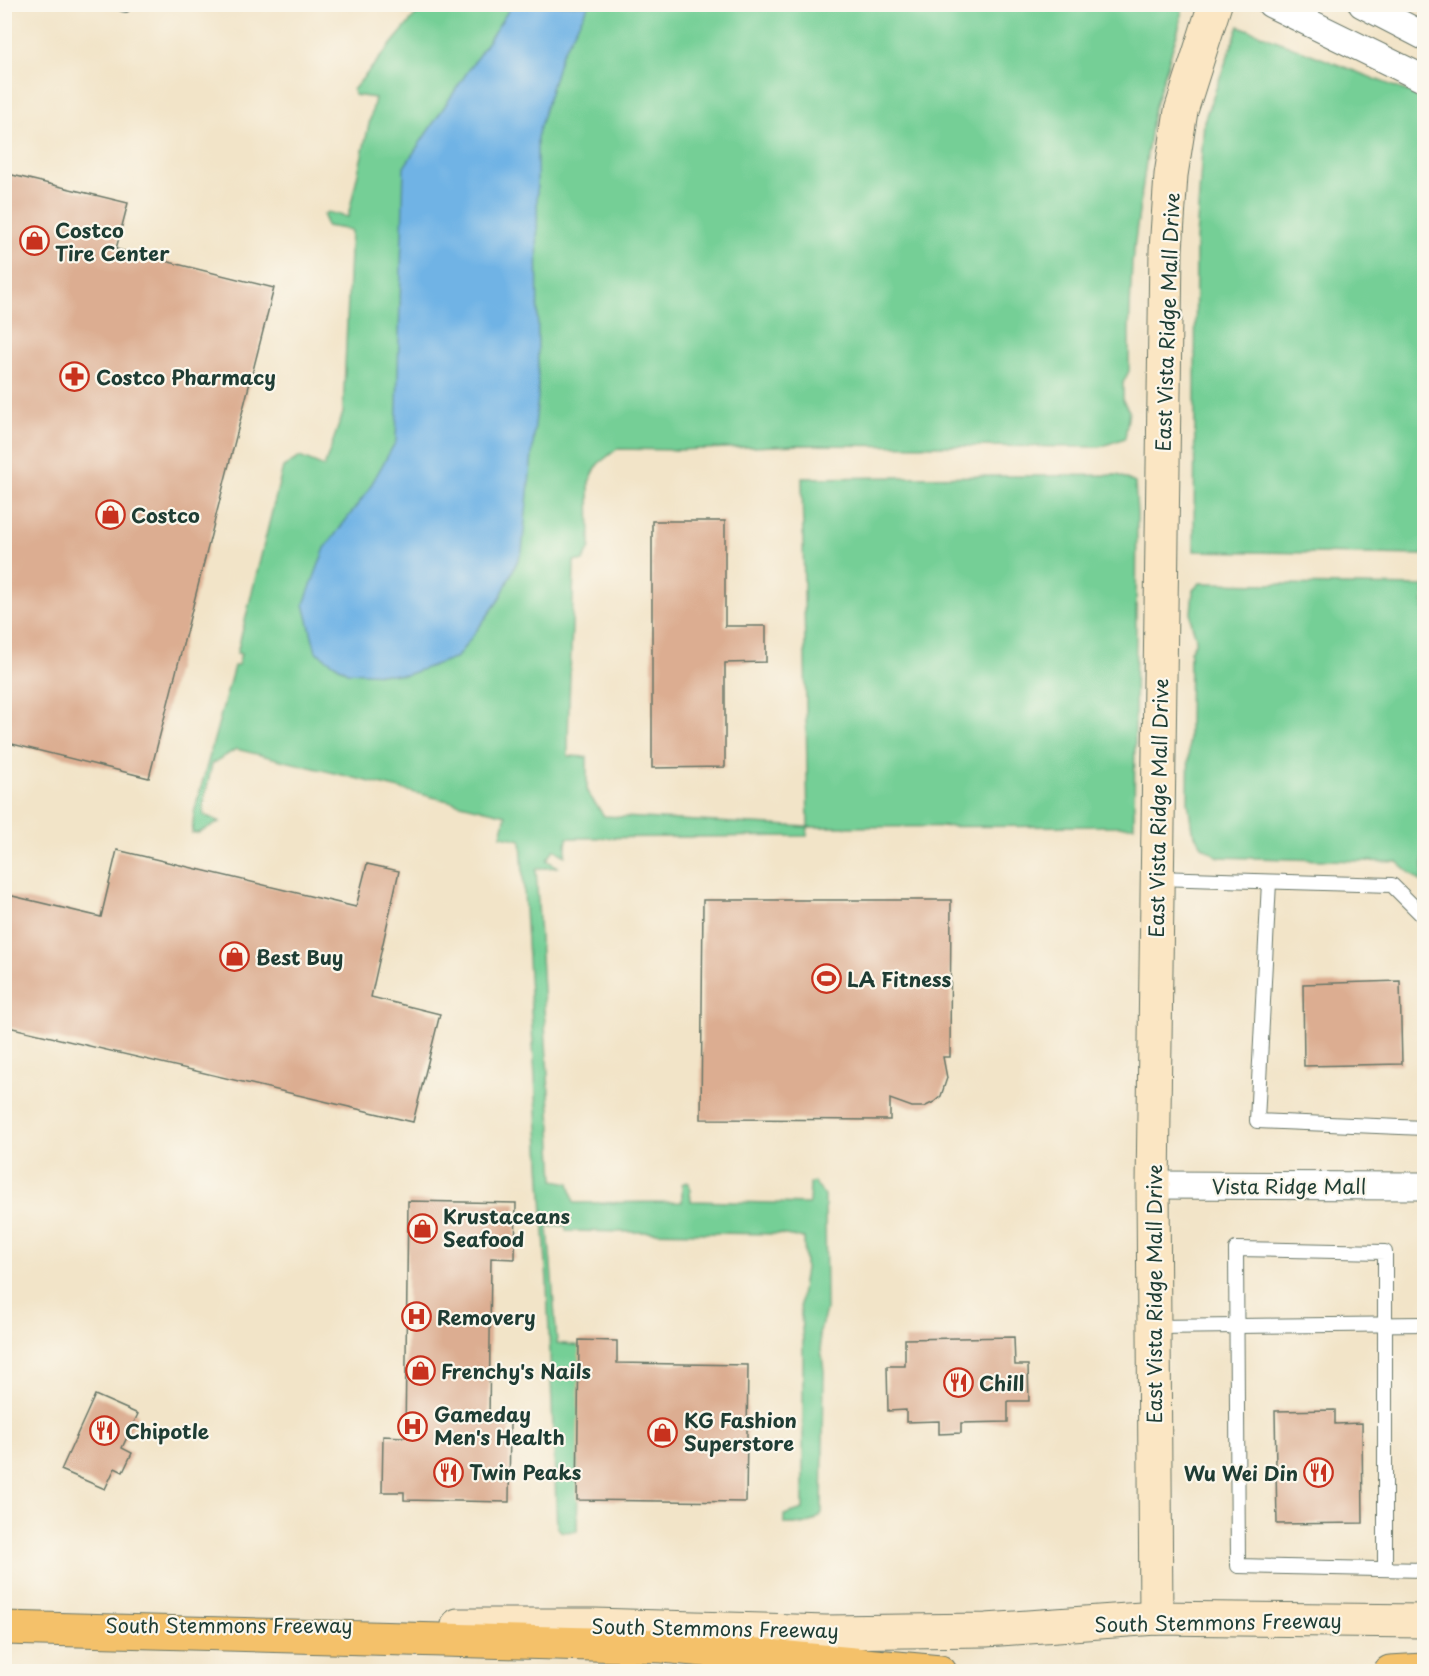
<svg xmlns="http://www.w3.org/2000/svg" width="1429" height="1676" viewBox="0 0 1429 1676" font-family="'Playpen Sans',sans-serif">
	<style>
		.green { fill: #75cf96; stroke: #4a8665; stroke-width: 1.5 }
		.water { fill: #70b3e5; stroke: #48788c; stroke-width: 1.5 }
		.building { fill: #dcad91 }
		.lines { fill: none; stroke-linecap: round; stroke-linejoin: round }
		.lane-casing { stroke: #697768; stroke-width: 16 }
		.street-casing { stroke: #697768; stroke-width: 29 }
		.secondary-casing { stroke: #697768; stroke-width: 35 }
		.highway-casing { stroke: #697768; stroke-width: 35 }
		.lane { stroke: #fff; stroke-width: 14 }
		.street { stroke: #fff; stroke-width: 27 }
		.secondary { stroke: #fbe6c3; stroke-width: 33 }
		.highway { stroke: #f4c16a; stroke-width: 33 }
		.labels { text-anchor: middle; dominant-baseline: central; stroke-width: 4.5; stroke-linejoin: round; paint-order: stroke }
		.poi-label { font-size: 20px; font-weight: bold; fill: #1f3d34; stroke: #fbf7ec; text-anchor: start }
		.street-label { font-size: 20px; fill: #1f3d34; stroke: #fbf7ec }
	</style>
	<rect width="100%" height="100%" fill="#fbf7ec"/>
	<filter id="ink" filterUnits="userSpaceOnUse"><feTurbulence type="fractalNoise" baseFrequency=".0167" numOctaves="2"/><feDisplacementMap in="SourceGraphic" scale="12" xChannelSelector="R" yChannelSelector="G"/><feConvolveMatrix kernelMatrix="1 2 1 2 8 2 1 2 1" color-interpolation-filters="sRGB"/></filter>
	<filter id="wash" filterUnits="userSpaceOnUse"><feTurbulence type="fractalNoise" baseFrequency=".008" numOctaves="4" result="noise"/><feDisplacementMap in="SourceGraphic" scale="24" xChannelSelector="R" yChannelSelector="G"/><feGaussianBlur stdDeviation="1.35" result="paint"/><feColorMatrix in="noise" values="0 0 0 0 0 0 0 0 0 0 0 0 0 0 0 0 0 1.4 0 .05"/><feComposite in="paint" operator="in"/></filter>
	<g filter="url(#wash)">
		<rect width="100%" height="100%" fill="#f2e4c8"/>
		<g class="green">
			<path d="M424 5H1183L1179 27 1153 112 1132 262 1129 332V371L1123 383V401L1129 411 1125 438 1100 447 797 445 679 450 617 449 598 464 589 482 590 548 583 561H574C573 626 568 691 568 756L587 757V792L604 816 808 827 802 478 1118 475 1135 483 1137 514 1134 826 808 827 807 836 567 838 565 856 554 849 547 860 557 867 536 869 554 1180 569 1183 574 1203 682 1202V1184L686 1182 689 1183 691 1201 809 1204 810 1183 814 1182 825 1196 826 1310 819 1334 824 1371 822 1513C813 1526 799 1524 784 1524V1515L803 1509V1342L800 1304 805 1268 804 1238 779 1234 566 1231V1226L548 1227 557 1343 581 1346 577 1531 562 1532 557 1527 547 1282 521 840 501 836 506 815 236 749 212 764 203 805 204 815 220 822 198 833H192L194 813 234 666 238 665 241 654 237 653 283 467 300 457 324 467 343 413 351 230 326 226 324 215 327 212 348 217 375 98 354 95 353 90Z"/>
			<polygon points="1239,26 1424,98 1424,555 1194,551 1196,239 1204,121"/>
			<path d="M1200 583 1424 586 1423 873 1421 882 1397 862 1218 857 1202 846 1192 830 1188 801 1190 651C1199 639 1196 638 1192 625 1189 615 1193 600 1193 590Z"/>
		</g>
		<polygon class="water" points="512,5 589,5 561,55 537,137 538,397 522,551 499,600 457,657 406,675 347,672 316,652 304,604 325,548 367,492 396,441 404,167"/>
		<g id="blocks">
			<g class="building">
				<polygon points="4,173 128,203 116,249 274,288 149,778 4,742"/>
				<polygon points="652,521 725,521 725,626 766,626 766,662 725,663 725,767 652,768"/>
				<polygon points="117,850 356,907 367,864 399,871 371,997 440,1014 413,1122 4,1026 4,894 101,917"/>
				<polygon points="703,900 951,900 950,1057 943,1057 947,1078 941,1096 934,1102 924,1107 912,1107 890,1099 890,1120 701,1119"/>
				<polygon points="1400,981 1402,1064 1304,1066 1303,984"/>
				<polygon points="408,1201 516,1203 515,1259 491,1258 489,1422 510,1423 509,1502 404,1500 404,1492 382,1492 383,1436 405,1437"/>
				<polygon points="1014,1337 1015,1365 1028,1365 1029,1401 1008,1401 1008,1422 961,1423 961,1433 939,1434 939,1421 906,1422 906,1410 888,1411 887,1366 905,1366 905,1339"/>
				<polygon points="579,1340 617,1341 617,1363 748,1365 746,1502 577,1500"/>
				<polygon points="95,1395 138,1414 122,1448 132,1453 123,1472 115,1468 105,1489 61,1470"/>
				<polygon points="1335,1410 1335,1424 1362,1423 1363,1523 1277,1524 1275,1411"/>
			</g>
		</g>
	</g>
	<g filter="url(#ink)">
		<use href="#blocks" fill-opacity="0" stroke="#697768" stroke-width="1.5"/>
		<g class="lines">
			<defs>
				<g id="lane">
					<polyline points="122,4 125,5"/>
					<polyline points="1157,878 1392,885 1424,917"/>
					<polyline points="1269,882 1257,1121 1424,1128"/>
					<polyline points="1154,1327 1424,1324"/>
					<polyline points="1385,1569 1385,1252 1236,1249 1238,1566 1424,1570"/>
				</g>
				<g id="street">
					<polyline points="1271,4 1424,79"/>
					<polyline points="1362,4 1424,36"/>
					<polyline points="1153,1185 1424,1186"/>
				</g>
				<g id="secondary">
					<polyline points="1156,1618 1153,1185 1166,250 1171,175 1181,111 1215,4"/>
					<polyline points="458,1625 594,1625 826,1632 986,1630 1156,1618 1424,1621"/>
				</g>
				<g id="highway">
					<polyline points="4,1628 662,1646 940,1672"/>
					<polyline points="1390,1672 1424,1670"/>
				</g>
			</defs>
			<use href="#lane" class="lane-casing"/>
			<use href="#street" class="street-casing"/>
			<use href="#secondary" class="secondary-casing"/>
			<use href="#highway" class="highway-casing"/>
			<use href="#lane" class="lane"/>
			<use href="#street" class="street"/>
			<use href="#secondary" class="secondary"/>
			<use href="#highway" class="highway"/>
		</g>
	</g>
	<defs>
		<symbol id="shop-ring" viewBox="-11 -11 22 22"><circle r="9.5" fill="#fbf7ec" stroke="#c8321e" stroke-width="1.5"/><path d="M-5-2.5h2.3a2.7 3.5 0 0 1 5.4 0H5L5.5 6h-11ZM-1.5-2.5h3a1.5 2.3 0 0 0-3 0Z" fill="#c8321e"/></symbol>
		<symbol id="pharmacy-ring" viewBox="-11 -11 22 22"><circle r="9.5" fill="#fbf7ec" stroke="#c8321e" stroke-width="1.5"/><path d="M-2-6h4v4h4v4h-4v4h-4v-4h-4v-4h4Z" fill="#c8321e"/></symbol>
		<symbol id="stadium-ring" viewBox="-11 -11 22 22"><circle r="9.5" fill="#fbf7ec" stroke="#c8321e" stroke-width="1.5"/><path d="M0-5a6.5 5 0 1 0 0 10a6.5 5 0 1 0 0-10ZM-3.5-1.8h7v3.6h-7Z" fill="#c8321e"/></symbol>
		<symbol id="hospital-ring" viewBox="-11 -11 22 22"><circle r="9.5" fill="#fbf7ec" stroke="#c8321e" stroke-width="1.5"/><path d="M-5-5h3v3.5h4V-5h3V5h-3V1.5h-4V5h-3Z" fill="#c8321e"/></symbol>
		<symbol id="restaurant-ring" viewBox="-11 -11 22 22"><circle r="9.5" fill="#fbf7ec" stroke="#c8321e" stroke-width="1.5"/><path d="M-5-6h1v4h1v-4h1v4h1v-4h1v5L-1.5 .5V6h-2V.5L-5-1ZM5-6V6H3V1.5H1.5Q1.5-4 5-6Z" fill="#c8321e"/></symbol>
	</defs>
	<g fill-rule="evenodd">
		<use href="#shop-ring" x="18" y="224" width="33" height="33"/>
		<use href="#pharmacy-ring" x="58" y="360" width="33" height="33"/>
		<use href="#shop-ring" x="94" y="498" width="33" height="33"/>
		<use href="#shop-ring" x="218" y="940" width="33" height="33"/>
		<use href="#stadium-ring" x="810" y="962" width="33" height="33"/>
		<use href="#shop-ring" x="406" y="1212" width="33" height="33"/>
		<use href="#hospital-ring" x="400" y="1300" width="33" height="33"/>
		<use href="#shop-ring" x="404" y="1354" width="33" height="33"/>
		<use href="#restaurant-ring" x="942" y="1366" width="33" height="33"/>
		<use href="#hospital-ring" x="396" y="1410" width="33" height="33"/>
		<use href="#restaurant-ring" x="88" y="1414" width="33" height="33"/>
		<use href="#shop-ring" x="646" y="1416" width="33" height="33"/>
		<use href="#restaurant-ring" x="432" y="1456" width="33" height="33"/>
		<use href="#restaurant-ring" x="1302" y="1456" width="33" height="33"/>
	</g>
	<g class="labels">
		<g class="poi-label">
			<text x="55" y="230">Costco<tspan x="55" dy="23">Tire Center</tspan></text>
			<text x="96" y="377">Costco Pharmacy</text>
			<text x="131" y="515">Costco</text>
			<text x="256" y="957">Best Buy</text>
			<text x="847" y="979">LA Fitness</text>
			<text x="443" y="1216">Krustaceans<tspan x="443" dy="23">Seafood</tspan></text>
			<text x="437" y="1317">Removery</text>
			<text x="441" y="1371">Frenchy's Nails</text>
			<text x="979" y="1383">Chill</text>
			<text x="434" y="1414">Gameday<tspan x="434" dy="23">Men's Health</tspan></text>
			<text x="684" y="1420">KG Fashion<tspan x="684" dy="23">Superstore</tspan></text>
			<text x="125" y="1431">Chipotle</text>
			<text x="469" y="1472">Twin Peaks</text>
			<text x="1298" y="1473" text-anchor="end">Wu Wei Din</text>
		</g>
		<g class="street-label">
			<text transform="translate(1167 322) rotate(-88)">East Vista Ridge Mall Drive</text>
			<text transform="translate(1158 808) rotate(-89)">East Vista Ridge Mall Drive</text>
			<text x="1289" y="1186">Vista Ridge Mall</text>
			<text transform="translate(1154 1294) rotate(-90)">East Vista Ridge Mall Drive</text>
			<text transform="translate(1218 1622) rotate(-1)">South Stemmons Freeway</text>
			<text x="229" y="1625">South Stemmons Freeway</text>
			<text transform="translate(715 1628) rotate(1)">South Stemmons Freeway</text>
		</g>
	</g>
	<rect width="1429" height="1676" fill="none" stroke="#fbf7ec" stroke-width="24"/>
</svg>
